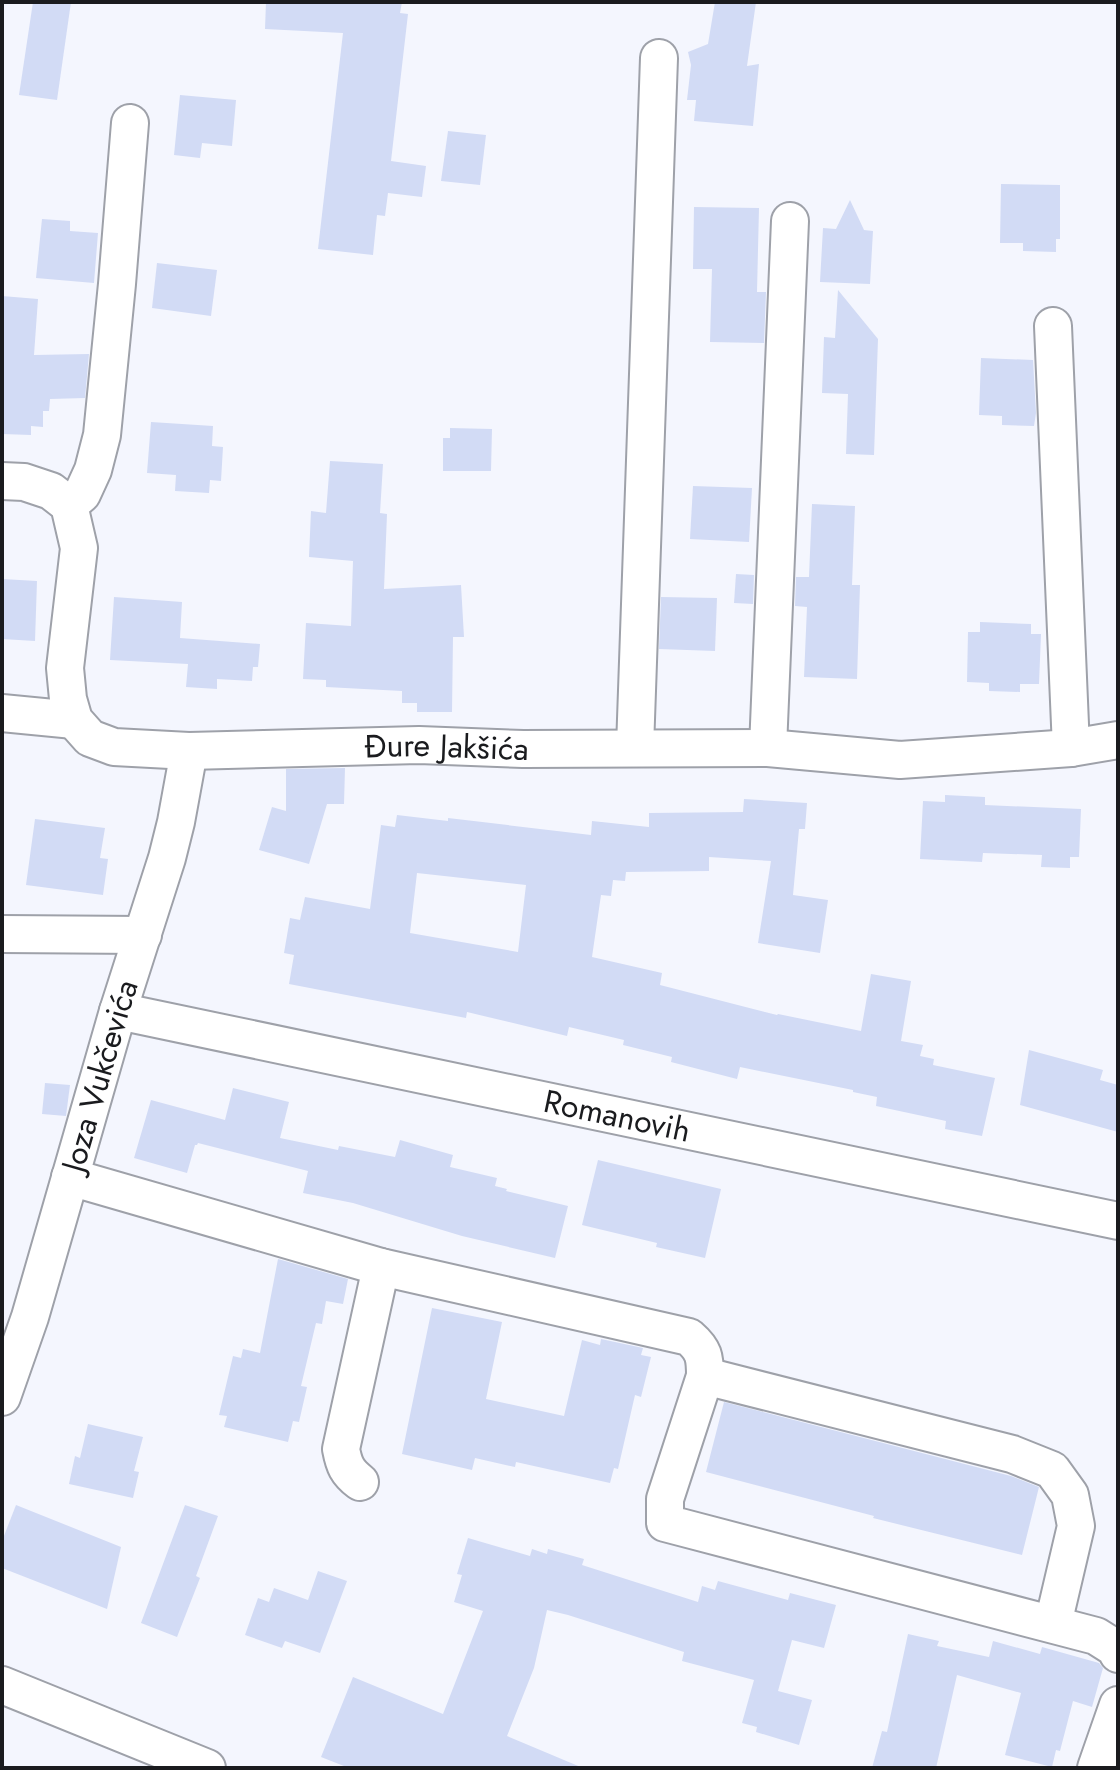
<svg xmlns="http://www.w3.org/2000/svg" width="1120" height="1770" viewBox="0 0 1120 1770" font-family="Jost,sans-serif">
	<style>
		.building { fill: #d2dbf5; fill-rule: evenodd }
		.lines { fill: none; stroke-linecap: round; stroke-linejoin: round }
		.minor-casing { stroke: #9ea1a9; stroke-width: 40 }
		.minor { stroke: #fff; stroke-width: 36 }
		.labels { text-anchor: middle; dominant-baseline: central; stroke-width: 7; stroke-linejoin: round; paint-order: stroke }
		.street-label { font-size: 32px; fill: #1a1b1e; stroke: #f4f6fe }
	</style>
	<rect width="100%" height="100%" fill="#f4f6fe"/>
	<g class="building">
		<polygon points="33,2 71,2 57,100 19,95"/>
		<polygon points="266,2 402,2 400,13 408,14 391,161 426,166 422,197 388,193 385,216 377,215 373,255 318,249 343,33 265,29"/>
		<polygon points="715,2 756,2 747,66 759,64 753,126 694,121 696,100 687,100 691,65 688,52 708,44"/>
		<polygon points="180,95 236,100 232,146 202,143 200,158 174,155"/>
		<polygon points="448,131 486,135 480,185 441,181"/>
		<polygon points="1001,184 1060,185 1060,239 1056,239 1056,252 1023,251 1023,243 1000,243"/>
		<polygon points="850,200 864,230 873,231 870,284 820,282 823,228 836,229"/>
		<polygon points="694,207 759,208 757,292 766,292 764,343 710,342 712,269 693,269"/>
		<polygon points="42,219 70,221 70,231 98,233 94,283 36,278"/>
		<polygon points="157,263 217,270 211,316 152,308"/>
		<polygon points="838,290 878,339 874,455 846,454 848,394 822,393 824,337 835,338"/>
		<polygon points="2,296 38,299 34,355 89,354 85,398 50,399 49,411 43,411 43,427 31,426 31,435 2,434"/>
		<polygon points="981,358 1033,360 1036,413 1034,426 1002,425 1002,416 979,415"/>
		<polygon points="151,422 213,426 212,446 223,447 221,481 210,480 209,493 175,491 176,475 147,473"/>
		<polygon points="450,428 492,429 491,471 443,471 443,438 450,438"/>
		<polygon points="330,461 383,464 380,513 387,514 384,589 461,585 464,637 453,637 452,712 417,712 417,703 402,703 402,691 326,687 326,680 303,679 306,623 351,626 353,561 309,557 311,511 326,513"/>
		<polygon points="693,486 752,488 749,542 690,539"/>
		<polygon points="812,504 855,506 852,585 860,585 857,679 804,677 807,607 795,606 796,577 809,577"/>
		<polygon points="736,574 754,575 753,604 734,603"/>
		<polygon points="2,579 37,581 35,641 2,639"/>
		<polygon points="114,597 182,602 180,638 260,644 258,667 253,667 252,681 217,679 217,689 186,687 188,664 110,660"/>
		<polygon points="661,597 717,598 715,651 659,649"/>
		<polygon points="980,622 1031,624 1031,634 1041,634 1039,684 1020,684 1020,692 989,691 989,683 967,682 968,632 980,632"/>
		<polygon points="345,768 344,804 327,804 309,864 259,850 272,807 286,811 286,769"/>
		<polygon points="945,795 985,797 985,805 1081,809 1079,857 1070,857 1070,868 1041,867 1042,855 983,853 982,862 920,859 923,801 945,802"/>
		<path d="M744 799 807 803 805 829H799L793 895 828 900 820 953 758 943 771 861 709 857V871L626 872 625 881 613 880 611 896 601 895 592 957 662 973 660 985 777 1015 778 1014 861 1031 871 974 911 981 901 1041 923 1045 920 1056 934 1059 933 1065 995 1078 982 1136 945 1129 946 1121 876 1106 877 1097 853 1092V1090L740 1067 737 1079 671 1062 672 1057 623 1045 624 1040 569 1027 567 1036 467 1012 466 1018 289 984 294 955 284 953 290 918 300 920 305 897 370 909 381 825 395 827 397 815 448 821V818L591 835 592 821 649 827V813L743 812ZM417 873 526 885 518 952 410 933Z"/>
		<polygon points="35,819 105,828 100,858 108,859 103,895 26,885"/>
		<polygon points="1029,1050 1103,1070 1100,1080 1118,1085 1118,1132 1020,1105"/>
		<polygon points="45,1083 70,1085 66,1116 42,1114"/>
		<polygon points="233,1088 289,1102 280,1138 338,1150 339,1146 395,1157 400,1140 453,1155 450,1167 497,1178 495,1186 507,1189 506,1191 568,1206 555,1258 462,1236 353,1203 303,1193 308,1171 198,1143 197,1145 195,1145 187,1173 134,1158 151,1100 225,1120"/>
		<polygon points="598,1160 721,1189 705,1258 656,1247 657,1243 582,1225"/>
		<polygon points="278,1259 348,1279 343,1304 326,1301 322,1324 316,1323 301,1386 307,1387 299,1422 293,1421 288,1442 224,1427 227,1416 219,1415 233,1356 241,1358 243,1349 260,1353"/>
		<polygon points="432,1308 502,1322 486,1399 564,1416 582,1340 600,1345 601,1339 643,1348 641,1355 651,1357 641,1397 635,1395 618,1469 614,1468 610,1483 516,1462 515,1467 475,1458 472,1470 402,1454"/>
		<polygon points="724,1402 1011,1476 1039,1487 1022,1555 873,1518 874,1516 706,1472"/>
		<polygon points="88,1424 143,1437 134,1471 139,1472 133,1498 69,1484 75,1456 80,1458"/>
		<polygon points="16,1505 121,1547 107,1609 2,1568 2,1541"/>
		<polygon points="185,1505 218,1516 196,1576 200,1578 177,1637 141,1623"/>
		<polygon points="468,1538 530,1556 532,1549 547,1554 548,1549 584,1559 582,1565 698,1602 702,1586 715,1590 718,1581 788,1600 790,1593 836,1605 824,1648 792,1640 778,1691 812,1700 799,1745 756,1732 757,1727 742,1723 754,1680 682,1661 684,1652 568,1615 547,1610 534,1668 507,1736 583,1768 349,1768 321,1757 353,1677 443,1714 483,1611 454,1602 462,1575 457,1574"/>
		<polygon points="318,1571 347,1581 320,1653 285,1641 282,1648 245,1635 258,1598 269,1602 274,1588 308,1600"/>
		<polygon points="908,1634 939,1641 937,1646 989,1657 993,1641 1040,1654 1042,1647 1099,1663 1103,1668 1092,1707 1073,1701 1060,1751 1056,1750 1052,1767 1005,1755 1021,1693 957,1675 936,1768 872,1768 882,1731 887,1732"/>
	</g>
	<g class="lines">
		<defs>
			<g id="minor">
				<polyline points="1053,326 1071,748"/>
				<path id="s1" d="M2 481 24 482 51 491 69 505 79 548 65 668 68 699 74 720 90 738 114 747 189 751 419 745 523 749 768 748 900 760 1071 748 1118 740"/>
				<polyline points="69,505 82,494 93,470 102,435 117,284 130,123"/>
				<polyline points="2,713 74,720"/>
				<polyline points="635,748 659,58"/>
				<polyline points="768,748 790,221"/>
				<polyline points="2,934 143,935"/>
				<path id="s2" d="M118 1011 1118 1221"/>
				<path d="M70 1177 381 1267 689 1337C704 1350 705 1357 705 1376L665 1499V1523L1096 1636 1115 1648 1118 1654"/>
				<polyline points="705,1376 1012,1454 1052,1470 1070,1495 1076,1526 1053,1624"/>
				<path id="s3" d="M2 1397 30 1317 118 1011 167 858 176 822 189 751"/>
				<path d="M360 1482C347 1472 344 1465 341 1449L381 1267"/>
				<polyline points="2,1685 207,1768"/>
				<polyline points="1096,1768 1118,1705"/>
			</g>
		</defs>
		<use href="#minor" class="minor-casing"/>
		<use href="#minor" class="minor"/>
	</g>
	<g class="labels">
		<g class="street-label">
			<text stroke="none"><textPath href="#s1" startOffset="674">Đure Jakšića</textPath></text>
			<text stroke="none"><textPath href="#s3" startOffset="336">Joza Vukčevića</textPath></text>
			<text stroke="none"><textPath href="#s2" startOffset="510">Romanovih</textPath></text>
		</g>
	</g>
	<rect width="1120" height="1770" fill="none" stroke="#1a1b1e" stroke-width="8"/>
</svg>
